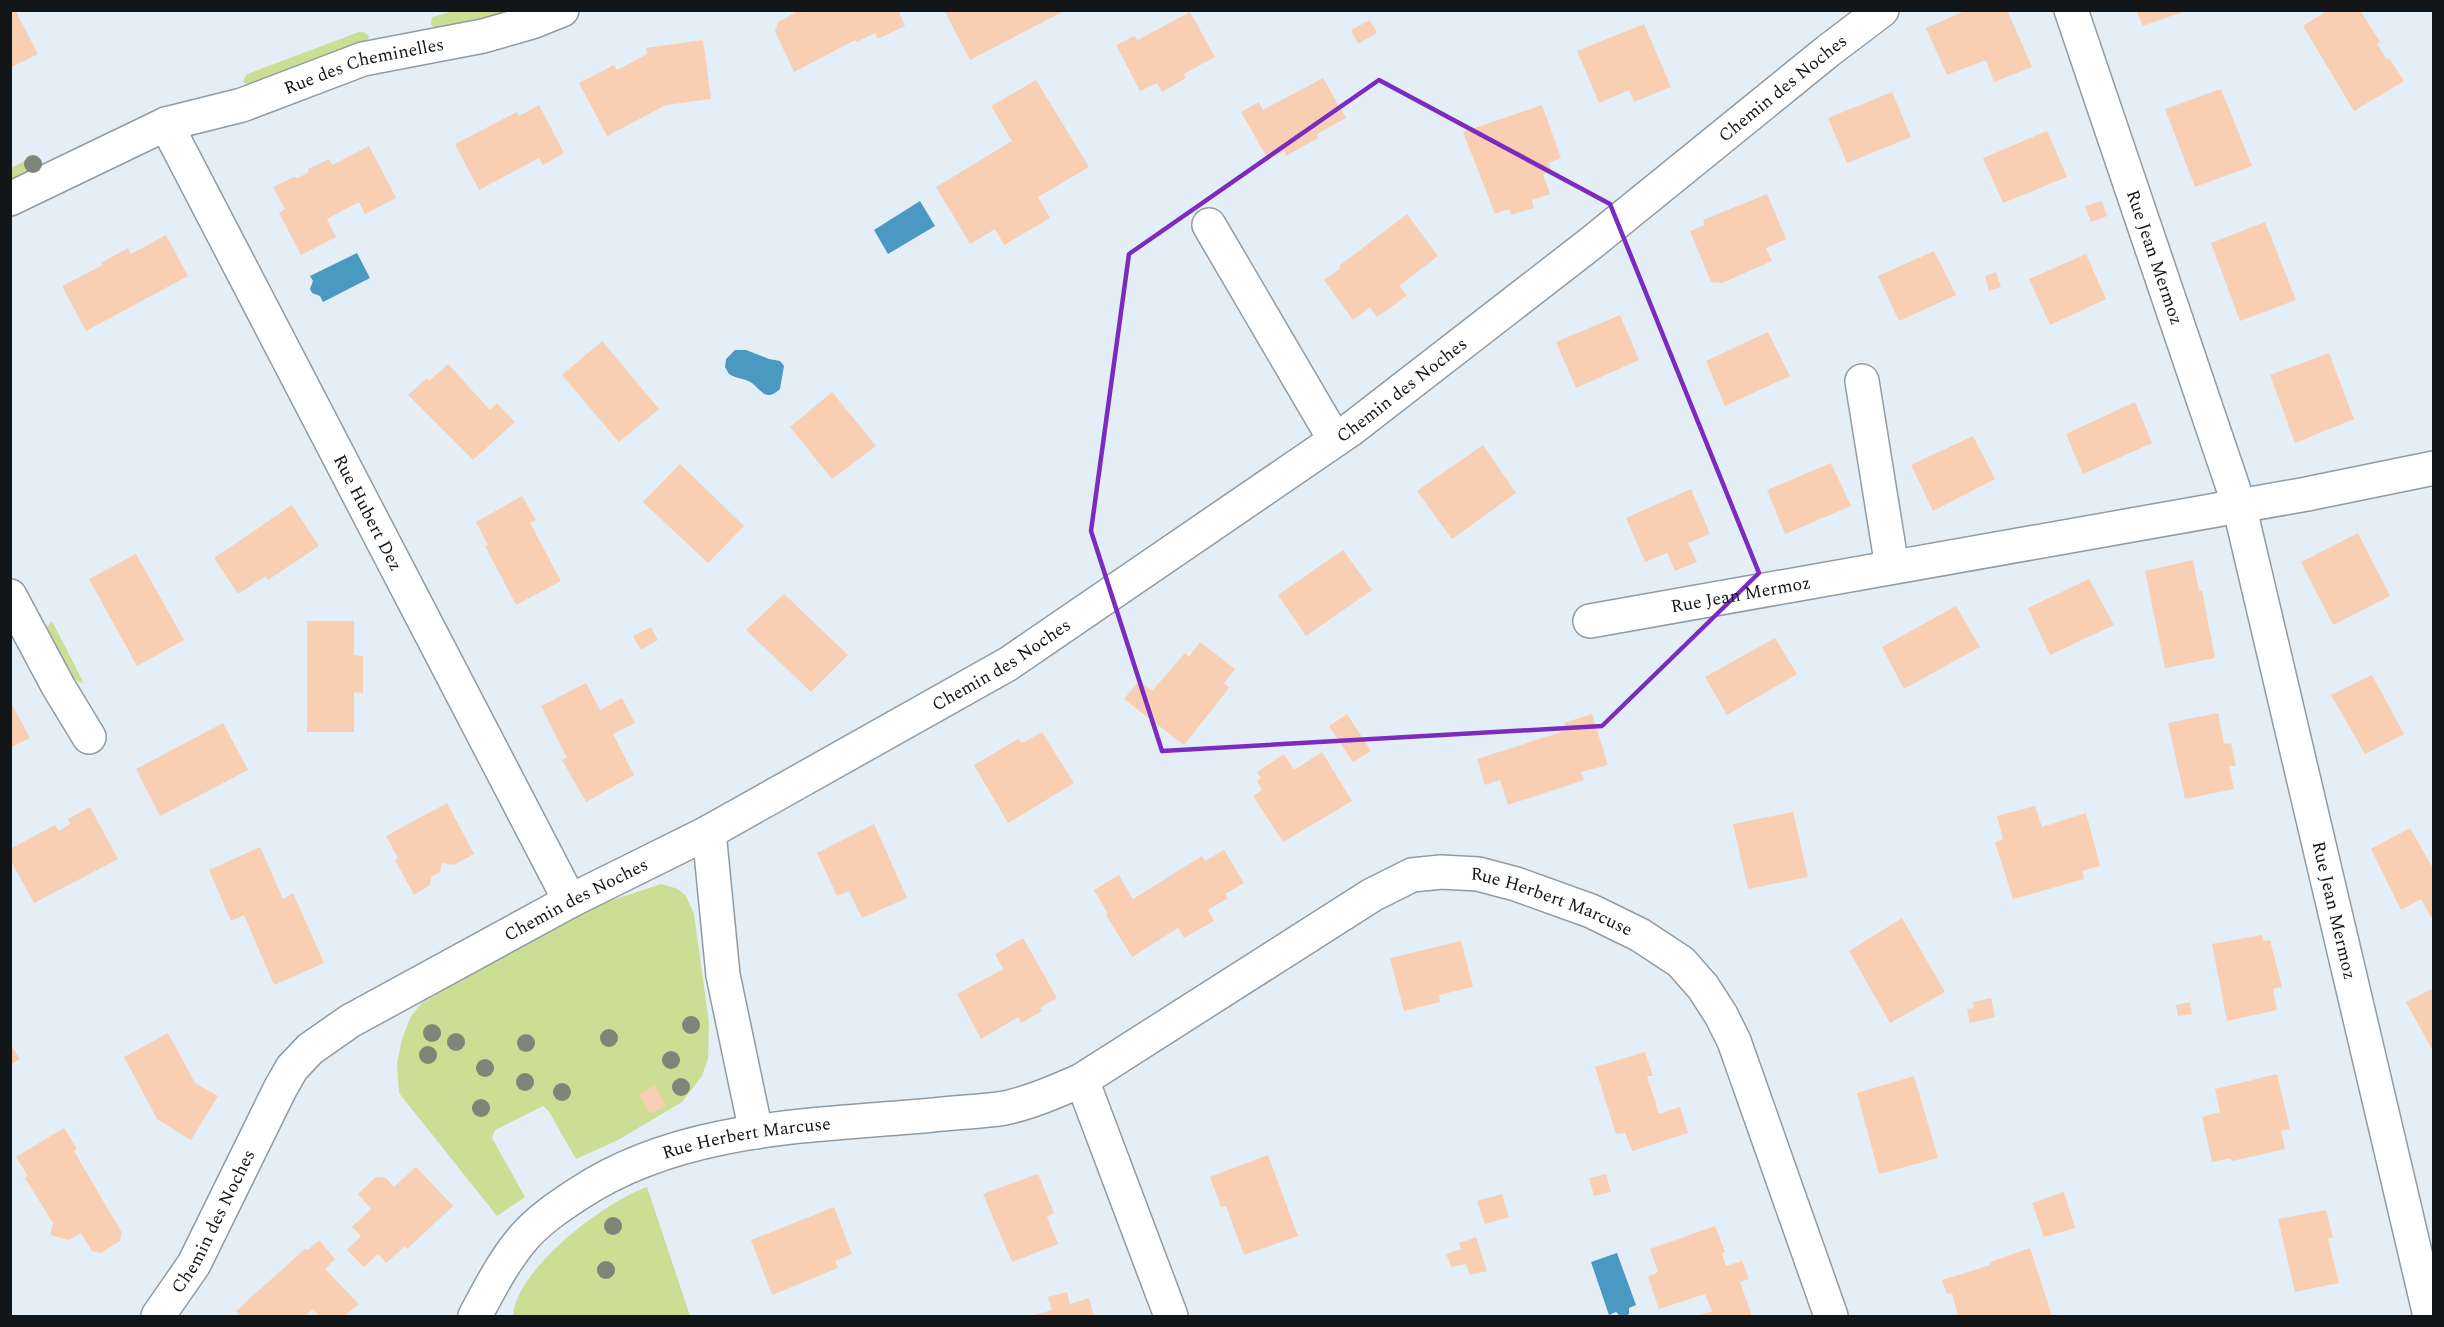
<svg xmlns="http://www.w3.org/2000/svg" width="2444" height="1327" viewBox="0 0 2444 1327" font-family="Spectral,serif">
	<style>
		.green { fill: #cade94 }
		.water { fill: #4b98c2 }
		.building { fill: #f9cfb4 }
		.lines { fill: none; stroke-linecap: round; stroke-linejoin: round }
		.minor-casing { stroke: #929ba2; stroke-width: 36 }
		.minor { stroke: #fff; stroke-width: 33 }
		.tree { fill: #7d8678 }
		.marked { fill: none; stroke: #7b2cbf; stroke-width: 4.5; stroke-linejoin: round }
		.labels { text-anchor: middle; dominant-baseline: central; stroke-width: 4.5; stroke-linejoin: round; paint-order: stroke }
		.street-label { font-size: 18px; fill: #121618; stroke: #e4eef6 }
	</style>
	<rect width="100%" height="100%" fill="#e4eef6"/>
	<g class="green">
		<polygon points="454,11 509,11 439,31 431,25 432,17"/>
		<polygon points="359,32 363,32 369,36 367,44 249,86 243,82 247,74"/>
		<polygon points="34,156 42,160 40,168 11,183 11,168"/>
		<polygon points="52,621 84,684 72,678 47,634 47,627"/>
		<polygon points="661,884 678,889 686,896 694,914 709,1023 708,1059 702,1076 682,1102 618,1140 576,1159 548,1110 543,1106 495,1130 492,1138 525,1197 497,1216 399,1093 397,1063 402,1039 411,1016 422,1003 439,993 580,911"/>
		<path d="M647 1187 690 1316H513C516 1269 604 1202 647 1187Z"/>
	</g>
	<g class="water">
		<polygon points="920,201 935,226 888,254 874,230"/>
		<polygon points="357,253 370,278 323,302 320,296 312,293 310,289 313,281 310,276"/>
		<path d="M735 350H746L769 359 780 361 784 366 780 389C766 402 762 391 752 383 745 378 736 379 729 374L725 367 726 359Z"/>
		<polygon points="1617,1253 1636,1305 1629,1308 1629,1314 1626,1316 1620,1316 1616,1312 1609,1315 1591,1262"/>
	</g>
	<g class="building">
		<polygon points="10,10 15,10 38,54 10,68"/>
		<polygon points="800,10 802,13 809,10 898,10 905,26 878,39 875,33 857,42 855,40 794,72 775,31 778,22"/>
		<polygon points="944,10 995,10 997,13 1002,10 1066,10 970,60"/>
		<polygon points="1967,10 2007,10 2032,67 1994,82 1986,60 1947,75 1926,28"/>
		<polygon points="2136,10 2185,10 2185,11 2143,26"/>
		<polygon points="2328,10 2360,10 2380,42 2377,44 2387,60 2389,58 2404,81 2354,111 2303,26"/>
		<polygon points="1190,12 1215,57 1184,74 1186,78 1162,92 1157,83 1140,91 1116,45 1134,36 1138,40"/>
		<polygon points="1370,20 1377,33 1358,44 1351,30"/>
		<polygon points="1644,24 1671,87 1634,102 1629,90 1599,103 1577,51"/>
		<polygon points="703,40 711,99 666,105 607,136 579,83 614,65 617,70 647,54 646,48"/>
		<polygon points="1323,78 1346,118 1317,134 1318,138 1286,156 1285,151 1268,159 1241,112 1259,102 1263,110"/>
		<polygon points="1036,80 1089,167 1038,197 1050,218 1004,245 995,229 970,244 936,187 1012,141 991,106"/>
		<polygon points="2221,89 2252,166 2195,187 2165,109"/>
		<polygon points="1892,92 1911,137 1847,163 1828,118"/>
		<polygon points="539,105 564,153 543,165 539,158 479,190 455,144 517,112 519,116"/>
		<polygon points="1542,105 1561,158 1549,163 1551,171 1543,174 1550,194 1532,200 1534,208 1511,215 1509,209 1495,214 1463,132"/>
		<polygon points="2047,131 2067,177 2003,203 1983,158"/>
		<polygon points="369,146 396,198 365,214 359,202 327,219 336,237 301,255 279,213 285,209 273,187 294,177 298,178 309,172 308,169 329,159 332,165"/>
		<polygon points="1767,194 1786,239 1766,248 1772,261 1722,283 1711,282 1690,231 1705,225 1703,220"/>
		<polygon points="2102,201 2107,216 2091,222 2085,206"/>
		<polygon points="1407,214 1438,256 1399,286 1407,295 1397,303 1377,317 1370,307 1353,320 1324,280 1341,268 1339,266"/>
		<polygon points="2265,222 2296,300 2240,321 2211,243"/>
		<polygon points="166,235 188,276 86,331 62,286 103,265 101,263 128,248 131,254"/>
		<polygon points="1934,251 1956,295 1899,321 1878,276"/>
		<polygon points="2086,254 2106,299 2050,325 2029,279"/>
		<polygon points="1996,272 2001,287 1989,291 1985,276"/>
		<polygon points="1620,315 1639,360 1576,388 1556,342"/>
		<polygon points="1768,332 1790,376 1725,406 1706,361"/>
		<polygon points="602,341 659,409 619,442 562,375"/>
		<polygon points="2329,353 2354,419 2295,443 2270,375"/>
		<polygon points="448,364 490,410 497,403 515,422 473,460 408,395 427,378 429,381"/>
		<polygon points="832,392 876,446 832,479 790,427"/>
		<polygon points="2135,402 2152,443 2083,474 2066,434"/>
		<polygon points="1973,436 1995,479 1933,511 1911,465"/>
		<polygon points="1483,445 1516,493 1452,539 1417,491"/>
		<polygon points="1831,463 1851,506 1785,534 1767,490"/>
		<polygon points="680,464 744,526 708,563 643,502"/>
		<polygon points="1691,489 1710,534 1688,543 1697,562 1675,571 1667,553 1645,562 1626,518"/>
		<polygon points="522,496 536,520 530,523 561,581 516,605 485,546 488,545 476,522"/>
		<polygon points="292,505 319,546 268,580 266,576 238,594 214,558"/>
		<polygon points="2358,533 2390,596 2333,625 2301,562"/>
		<polygon points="1343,550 1372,590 1306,636 1278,595"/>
		<polygon points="136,554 184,640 137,666 89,579"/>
		<polygon points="2193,560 2199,591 2202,591 2215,658 2165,668 2145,571"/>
		<polygon points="2089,579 2114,625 2050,655 2028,608"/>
		<polygon points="784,594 848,655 811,692 746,630"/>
		<polygon points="1956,606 1980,647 1904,689 1882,647"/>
		<polygon points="307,621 354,621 354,655 363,656 363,693 354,692 354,732 307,732"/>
		<polygon points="651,627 658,640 641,650 633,636"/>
		<polygon points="1775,638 1797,674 1727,715 1705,677"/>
		<polygon points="1200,642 1235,669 1224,683 1229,688 1184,745 1124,699 1139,681 1152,691 1185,653 1189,657"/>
		<polygon points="2372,675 2404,734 2365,754 2331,695"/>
		<polygon points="586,683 600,710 622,698 635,723 613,734 634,775 586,802 562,760 567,758 541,706"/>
		<polygon points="10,701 30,738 10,748"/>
		<polygon points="2218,713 2224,744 2231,743 2236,766 2229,766 2234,789 2185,799 2168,723"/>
		<polygon points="1347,714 1371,751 1353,762 1329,726"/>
		<polygon points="1592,714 1608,765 1581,772 1584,780 1508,805 1500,780 1485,785 1477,759 1567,730 1564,723"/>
		<polygon points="223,723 248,770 160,816 136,769"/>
		<polygon points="1042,732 1074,783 1008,823 974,765 1018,739 1022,743"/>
		<polygon points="1322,752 1352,801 1283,842 1253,796 1262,790 1257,781 1261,778 1257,772 1284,754 1294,770"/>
		<polygon points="447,803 474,854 454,865 442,863 440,872 431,877 430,885 414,895 395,860 398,858 386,836"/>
		<polygon points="2035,806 2042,827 2086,813 2100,866 2082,871 2084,879 2013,899 1995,842 2003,839 1997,816"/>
		<polygon points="90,807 118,859 34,903 10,859 10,849 55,825 59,831 70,824 68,819"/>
		<polygon points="1793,812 1808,877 1748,889 1733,824"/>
		<polygon points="874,824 907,898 862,918 849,891 837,896 817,853"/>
		<polygon points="2410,828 2434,870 2434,915 2431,917 2421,899 2401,910 2371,849"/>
		<polygon points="260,847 283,899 293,893 324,963 274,985 244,915 231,921 209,870"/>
		<polygon points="1224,850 1244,883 1225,894 1228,898 1208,910 1214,921 1184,938 1178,928 1132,957 1106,915 1108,914 1094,890 1119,875 1133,899 1202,856 1205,861"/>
		<polygon points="1902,918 1945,992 1890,1023 1849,951"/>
		<polygon points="2262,935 2264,941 2270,940 2282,987 2273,989 2277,1010 2227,1021 2212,944"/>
		<polygon points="1023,938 1057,998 1040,1008 1042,1011 1021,1023 1018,1017 981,1039 957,994 1003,969 995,954"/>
		<polygon points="1461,941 1473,987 1439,995 1440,1002 1404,1011 1390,958"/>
		<polygon points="2434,988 2434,1053 2406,1002"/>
		<polygon points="1991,998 1995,1017 1970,1023 1967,1009 1974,1008 1973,1002"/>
		<polygon points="2190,1002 2192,1014 2178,1016 2176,1005"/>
		<polygon points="168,1033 195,1083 218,1096 191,1140 157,1119 124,1057"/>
		<polygon points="10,1044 20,1059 10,1065"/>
		<polygon points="1645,1052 1653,1076 1647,1076 1659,1114 1680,1107 1688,1133 1632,1151 1625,1133 1616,1134 1595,1067"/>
		<polygon points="2277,1074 2290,1129 2281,1131 2285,1149 2232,1161 2230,1158 2212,1162 2202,1117 2220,1112 2215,1089"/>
		<polygon points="1914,1076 1938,1158 1879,1174 1857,1093"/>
		<polygon points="655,1085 666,1106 650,1114 639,1094"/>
		<polygon points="64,1128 77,1149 74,1151 122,1233 120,1241 101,1253 92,1251 81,1233 69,1240 50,1235 53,1223 25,1178 28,1176 16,1157"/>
		<polygon points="1268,1155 1298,1236 1244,1255 1226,1206 1221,1207 1210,1177"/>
		<polygon points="416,1167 453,1206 407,1249 405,1246 386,1263 378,1254 364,1267 347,1250 361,1236 352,1227 371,1209 358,1194 376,1177 386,1178 394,1187"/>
		<polygon points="1038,1174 1054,1213 1047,1217 1058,1244 1012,1262 983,1194"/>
		<polygon points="1606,1174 1611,1192 1594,1196 1589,1178"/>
		<polygon points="2064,1192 2075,1228 2044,1237 2032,1203"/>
		<polygon points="1502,1194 1509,1217 1485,1224 1477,1201"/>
		<polygon points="834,1207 852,1254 835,1261 838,1268 772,1295 751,1240"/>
		<polygon points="2326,1210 2333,1238 2328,1238 2339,1283 2295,1292 2278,1219"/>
		<polygon points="1715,1226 1725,1252 1722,1253 1726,1266 1742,1261 1749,1279 1740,1282 1752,1316 1697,1316 1712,1311 1705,1294 1659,1309 1648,1277 1658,1272 1650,1249"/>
		<polygon points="1476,1237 1487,1271 1470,1275 1466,1264 1451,1267 1446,1254 1461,1249 1459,1243"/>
		<polygon points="319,1240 335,1259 325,1269 359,1304 344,1316 319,1316 313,1309 305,1316 241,1316 236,1311 306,1248 308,1250"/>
		<polygon points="2030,1248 2052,1316 1958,1316 1952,1293 1947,1294 1942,1280 1991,1265 1990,1262"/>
		<polygon points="1067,1292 1070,1304 1089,1298 1094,1316 1031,1316 1052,1310 1048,1297"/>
	</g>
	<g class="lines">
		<defs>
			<g id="minor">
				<path id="s1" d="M2071 10 2239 505 2430 1316"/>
				<path id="s2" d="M166 124 570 901"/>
				<path id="s3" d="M10 199 166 124 242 105 363 59 483 36 532 22 562 10"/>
				<polyline points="1209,225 1335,440"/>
				<polyline points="1862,381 1892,567"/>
				<polyline points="10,596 58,686 89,737"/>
				<path id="s4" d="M1590 621 2307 494 2434 468"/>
				<polyline points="709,832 723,975 756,1132"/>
				<polyline points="1082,1080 1171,1316"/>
				<path id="s5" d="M158 1316 194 1264 280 1089 292 1068 310 1049 350 1021 570 901 709 832 1008 664 1350 430 1590 244 1828 51 1882 10"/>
				<path id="s6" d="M475 1316C490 1288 504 1260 525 1236 540 1219 560 1206 578 1194 682 1125 814 1126 933 1115 957 1112 982 1112 1005 1108 1032 1102 1057 1091 1082 1080L1372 895 1412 875 1441 872 1478 874 1516 884 1591 911 1640 935 1681 962 1703 987 1721 1015 1734 1041 1831 1316"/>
			</g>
		</defs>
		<use href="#minor" class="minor-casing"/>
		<use href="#minor" class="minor"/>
	</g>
	<g class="tree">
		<circle cx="33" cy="164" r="9"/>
		<circle cx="691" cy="1025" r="9"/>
		<circle cx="432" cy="1033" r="9"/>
		<circle cx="609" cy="1038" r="9"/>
		<circle cx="456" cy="1042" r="9"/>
		<circle cx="526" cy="1043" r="9"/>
		<circle cx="428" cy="1055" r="9"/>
		<circle cx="671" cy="1060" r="9"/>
		<circle cx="485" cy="1068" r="9"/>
		<circle cx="525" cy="1082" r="9"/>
		<circle cx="681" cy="1087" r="9"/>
		<circle cx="562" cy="1092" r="9"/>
		<circle cx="481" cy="1108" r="9"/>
		<circle cx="613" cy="1226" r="9"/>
		<circle cx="606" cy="1270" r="9"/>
	</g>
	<path class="marked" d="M1379 80 1610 204 1759 573 1602 726 1162 751 1091 531 1129 254Z"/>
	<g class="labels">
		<g class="street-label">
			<text stroke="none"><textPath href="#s3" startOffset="380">Rue des Cheminelles</textPath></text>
			<text stroke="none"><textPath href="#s5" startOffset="2072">Chemin des Noches</textPath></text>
			<text stroke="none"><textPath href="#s1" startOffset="261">Rue Jean Mermoz</textPath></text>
			<text stroke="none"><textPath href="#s5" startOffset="1586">Chemin des Noches</textPath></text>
			<text stroke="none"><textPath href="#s2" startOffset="438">Rue Hubert Dez</textPath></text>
			<text stroke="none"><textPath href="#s4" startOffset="153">Rue Jean Mermoz</textPath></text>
			<text stroke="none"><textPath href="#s5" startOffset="1100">Chemin des Noches</textPath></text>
			<text stroke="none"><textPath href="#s5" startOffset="614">Chemin des Noches</textPath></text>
			<text stroke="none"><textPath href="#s6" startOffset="1218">Rue Herbert Marcuse</textPath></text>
			<text stroke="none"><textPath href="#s1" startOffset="939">Rue Jean Mermoz</textPath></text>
			<text stroke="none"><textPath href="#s6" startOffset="342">Rue Herbert Marcuse</textPath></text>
			<text stroke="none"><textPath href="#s5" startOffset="110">Chemin des Noches</textPath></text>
		</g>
	</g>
	<rect width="2444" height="1327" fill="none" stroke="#121618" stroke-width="24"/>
</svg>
